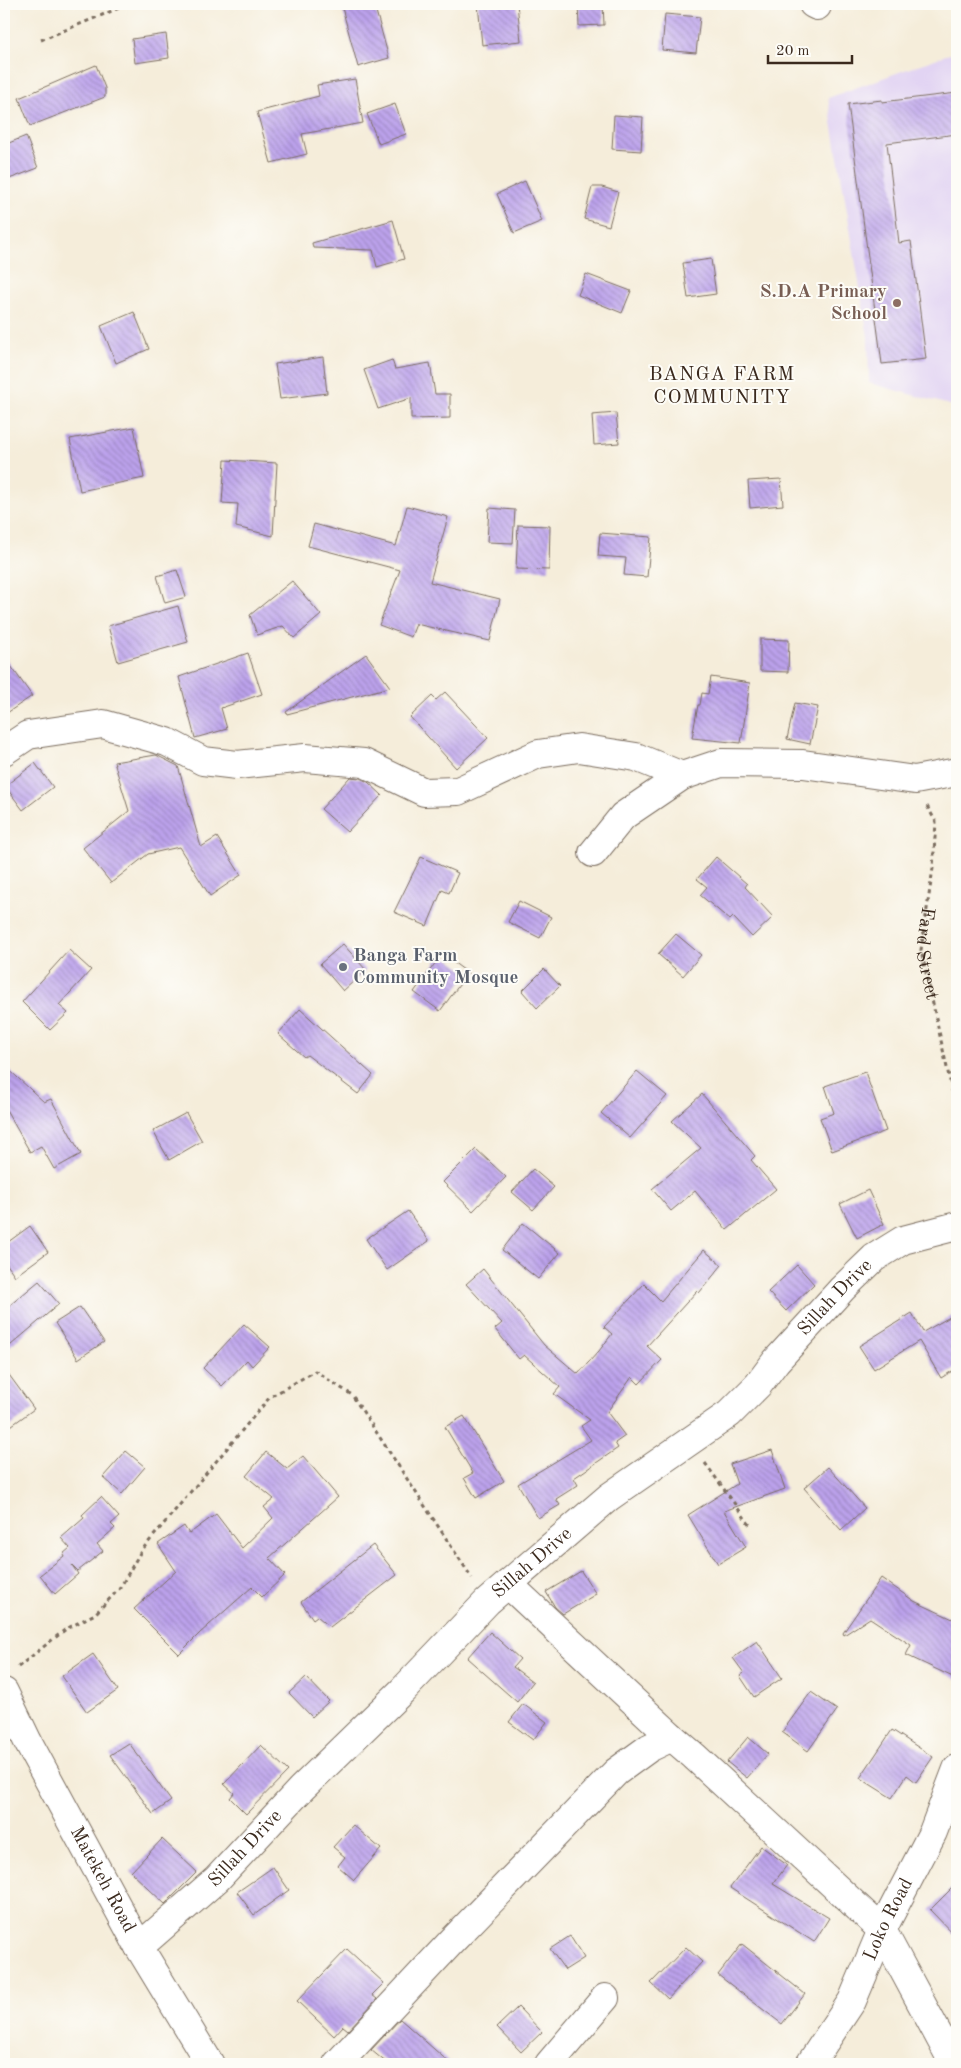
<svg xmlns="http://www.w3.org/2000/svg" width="961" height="2068" viewBox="0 0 961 2068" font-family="'Old Standard TT',serif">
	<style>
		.built { fill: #e2d4f3 }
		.building { fill: url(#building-back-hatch) }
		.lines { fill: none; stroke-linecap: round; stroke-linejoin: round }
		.minor-casing { stroke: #7c6e60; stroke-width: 30 }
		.path { stroke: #7c6e60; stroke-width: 3; stroke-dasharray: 4 4; stroke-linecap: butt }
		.minor { stroke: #fff; stroke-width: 28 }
		.education-dot { fill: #8d6e63; stroke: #fdfcf7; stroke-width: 2 }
		.worship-dot { fill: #6b7280; stroke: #fdfcf7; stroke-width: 2 }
		.labels { text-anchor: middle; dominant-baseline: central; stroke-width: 4; stroke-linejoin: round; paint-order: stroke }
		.education-label { font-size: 19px; font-weight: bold; fill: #785e54; stroke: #fdfcf7; text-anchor: end }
		.street-label { font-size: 19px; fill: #3b2a1e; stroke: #fdfcf7 }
		.worship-label { font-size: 19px; font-weight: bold; fill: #5b616d; stroke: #fdfcf7; text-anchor: start }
		.neighbourhood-label { font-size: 20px; letter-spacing: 1px; fill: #3b2a1e; stroke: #fdfcf7 }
	</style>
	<defs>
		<pattern id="building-back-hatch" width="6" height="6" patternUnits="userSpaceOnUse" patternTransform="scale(1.25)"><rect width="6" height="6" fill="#bca2ec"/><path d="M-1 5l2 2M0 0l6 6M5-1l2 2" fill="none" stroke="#9a84bf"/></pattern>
	</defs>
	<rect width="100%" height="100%" fill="#fdfcf7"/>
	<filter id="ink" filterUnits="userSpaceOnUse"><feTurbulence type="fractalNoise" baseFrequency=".02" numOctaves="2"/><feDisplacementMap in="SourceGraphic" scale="10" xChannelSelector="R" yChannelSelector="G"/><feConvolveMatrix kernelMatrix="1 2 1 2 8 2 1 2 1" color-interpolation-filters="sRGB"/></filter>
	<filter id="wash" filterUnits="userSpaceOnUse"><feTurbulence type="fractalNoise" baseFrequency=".0096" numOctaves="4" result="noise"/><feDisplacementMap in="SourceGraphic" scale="20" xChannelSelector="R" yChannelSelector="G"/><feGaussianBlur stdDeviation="1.12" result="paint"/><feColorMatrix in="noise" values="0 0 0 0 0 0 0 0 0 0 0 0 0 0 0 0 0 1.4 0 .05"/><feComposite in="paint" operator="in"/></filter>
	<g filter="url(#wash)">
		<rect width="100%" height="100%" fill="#f5edda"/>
		<polygon class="built" points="957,53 957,407 869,383 868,336 828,98 946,55"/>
		<g id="blocks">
			<g class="building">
				<polygon points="341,4 374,4 389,58 358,67"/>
				<polygon points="478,4 517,4 521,41 482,45"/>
				<polygon points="578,4 603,4 604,25 579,26"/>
				<polygon points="665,14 700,17 696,53 662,50"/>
				<polygon points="166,34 169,58 135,63 132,39"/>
				<polygon points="96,65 105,88 105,97 30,126 19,98"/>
				<polygon points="355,79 363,123 302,134 307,154 271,163 257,112 319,96 317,85"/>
				<polygon points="957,93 957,134 887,143 899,243 911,241 926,359 882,364 848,104 882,100 882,102"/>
				<polygon points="395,104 406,134 379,144 367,114"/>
				<polygon points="614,115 643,117 641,151 612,149"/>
				<polygon points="26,136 38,168 4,181 4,145"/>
				<polygon points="525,181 542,221 514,233 497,194"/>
				<polygon points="592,187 602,187 618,192 609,226 584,219"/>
				<polygon points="393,220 404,259 377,267 373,250 313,248 312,243"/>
				<polygon points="711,259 716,294 688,298 683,263"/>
				<polygon points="586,274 631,291 622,313 578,295"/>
				<polygon points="134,312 149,349 116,363 101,326"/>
				<polygon points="323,357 327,393 280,399 275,364"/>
				<polygon points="392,360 395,369 430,363 435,394 450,394 450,418 411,419 411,398 378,409 364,370"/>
				<polygon points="616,413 619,443 594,445 592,415"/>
				<polygon points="134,427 144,478 80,491 70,439"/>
				<polygon points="225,460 277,463 273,536 236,527 238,504 222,503"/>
				<polygon points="781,479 783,505 750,508 748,481"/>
				<polygon points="407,506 448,517 430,582 500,599 490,641 416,624 411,637 379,625 400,570 308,546 314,524 396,546"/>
				<polygon points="489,508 515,510 513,543 487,542"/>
				<polygon points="518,525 550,526 549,570 516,569"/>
				<polygon points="600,533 651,537 647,577 624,575 626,558 598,556"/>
				<polygon points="177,570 186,597 165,603 157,576"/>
				<polygon points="292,581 321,615 294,638 283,626 257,635 250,615"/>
				<polygon points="178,606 188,642 118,662 108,626"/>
				<polygon points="760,639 789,640 788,672 760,671"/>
				<polygon points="248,653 262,694 221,708 227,729 195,738 179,677"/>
				<polygon points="366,654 390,687 287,714 286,712"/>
				<polygon points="4,656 32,696 4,715"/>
				<polygon points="711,677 750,683 741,743 692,738 698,705 700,705 702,693 708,694"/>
				<polygon points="445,692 488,738 456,768 410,717 432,696 436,700"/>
				<polygon points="795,703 818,707 810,744 787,739"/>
				<polygon points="156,755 178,766 201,847 217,837 241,875 210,896 179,847 148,854 111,883 83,848 129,811 114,762"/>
				<polygon points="35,763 53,787 23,810 5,786"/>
				<polygon points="350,777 360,778 368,782 382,795 347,832 321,809"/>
				<polygon points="421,857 458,873 449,893 442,890 427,926 394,912"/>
				<polygon points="716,857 747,884 745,887 773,917 752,937 733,917 730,920 700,895 707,887 697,879"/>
				<polygon points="519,901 551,917 540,938 508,922"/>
				<polygon points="676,934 701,955 683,976 658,954"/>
				<polygon points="343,944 366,970 343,991 320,964"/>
				<polygon points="69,950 91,970 59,1005 68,1013 50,1030 22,1002"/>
				<polygon points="442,954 468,973 440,1011 414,992"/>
				<polygon points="544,969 560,986 537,1008 522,991"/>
				<polygon points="300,1009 373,1075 358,1094 307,1055 304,1057 278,1034"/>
				<polygon points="4,1065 44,1102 51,1099 81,1154 54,1169 41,1146 30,1152 4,1106"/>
				<polygon points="637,1071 667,1096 630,1138 601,1113"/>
				<polygon points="865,1072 886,1131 832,1151 820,1118 834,1113 825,1086"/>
				<polygon points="702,1094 755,1156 751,1160 776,1189 727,1230 695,1191 671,1211 652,1189 701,1148 672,1121"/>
				<polygon points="186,1113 202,1141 169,1160 153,1131"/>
				<polygon points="476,1149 506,1177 473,1211 443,1182"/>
				<polygon points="533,1169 554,1187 533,1210 512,1192"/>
				<polygon points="868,1190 884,1224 857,1238 840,1204"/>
				<polygon points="408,1211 429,1241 387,1270 366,1239"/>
				<polygon points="523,1223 560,1253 538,1279 502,1250"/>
				<polygon points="30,1226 48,1252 15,1276 4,1260 4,1245"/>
				<polygon points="704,1250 722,1265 699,1293 697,1291 647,1346 662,1360 639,1384 632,1377 607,1412 625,1436 615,1443 618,1448 574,1478 578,1485 556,1499 560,1505 538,1518 518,1484 591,1440 581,1426 590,1420 554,1394 560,1387 524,1355 519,1359 495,1329 502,1323 466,1284 483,1269 544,1345 578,1374 599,1351 612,1334 604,1327 644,1284 661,1301"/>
				<polygon points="797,1265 814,1284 786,1311 768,1292"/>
				<polygon points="39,1281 59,1304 4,1351 4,1310"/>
				<polygon points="80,1307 104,1342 78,1359 55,1323"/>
				<polygon points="912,1313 923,1332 957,1313 957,1368 941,1378 919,1341 874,1369 859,1346"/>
				<polygon points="244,1324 270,1347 252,1366 247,1360 222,1386 203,1368"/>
				<polygon points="4,1368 34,1409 4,1431"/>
				<polygon points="464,1416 504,1481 476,1498 464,1478 473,1473 445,1427"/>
				<polygon points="772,1450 785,1489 724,1511 746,1547 718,1564 688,1515 737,1484 730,1464"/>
				<polygon points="126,1451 145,1467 122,1494 103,1477"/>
				<polygon points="266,1452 287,1469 303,1456 338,1497 269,1558 285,1575 262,1597 252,1587 200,1633 179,1654 134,1609 176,1571 158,1544 184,1526 189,1534 216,1514 242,1548 273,1518 264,1507 274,1499 246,1476"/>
				<polygon points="828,1467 865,1508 841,1530 804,1488"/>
				<polygon points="101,1497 119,1517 111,1524 115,1528 97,1544 103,1551 78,1571 72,1565 78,1574 55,1594 40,1575 64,1556 63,1554 70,1548 61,1538 84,1518 82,1515"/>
				<polygon points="373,1545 397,1575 330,1627 317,1616 313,1619 301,1602"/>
				<polygon points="581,1571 596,1594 563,1614 555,1607 546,1592"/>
				<polygon points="881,1578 914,1601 957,1621 957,1679 906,1655 911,1645 870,1618 844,1635 843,1633"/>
				<polygon points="490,1632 520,1659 513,1667 533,1682 517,1702 467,1658"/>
				<polygon points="757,1641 782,1678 754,1697 740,1676 744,1673 733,1658"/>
				<polygon points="93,1654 118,1690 87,1712 62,1676"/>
				<polygon points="306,1677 329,1701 312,1717 289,1693"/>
				<polygon points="811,1692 837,1710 808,1751 782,1732"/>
				<polygon points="523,1704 547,1722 533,1740 509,1722"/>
				<polygon points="892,1730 933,1757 916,1782 907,1775 892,1798 860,1778"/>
				<polygon points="748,1737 768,1754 747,1778 727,1762"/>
				<polygon points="129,1743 171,1801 153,1814 110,1755"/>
				<polygon points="261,1745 288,1771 246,1814 230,1798 234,1793 224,1784"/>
				<polygon points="353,1825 381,1849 354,1880 338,1866 345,1857 333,1847"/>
				<polygon points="162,1839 197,1872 165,1904 131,1872"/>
				<polygon points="761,1846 787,1865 773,1884 829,1918 814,1942 730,1888"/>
				<polygon points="273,1867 289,1890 254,1915 237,1892"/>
				<polygon points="957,1883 957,1938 930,1910"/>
				<polygon points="570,1936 584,1958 565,1970 550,1949"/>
				<polygon points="742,1944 805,1994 782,2024 718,1975"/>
				<polygon points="686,1947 702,1962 668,1999 651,1983"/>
				<polygon points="347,1949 384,1983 372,1995 377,1999 348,2030 343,2026 334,2036 297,2001"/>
				<polygon points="518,2007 542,2032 521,2052 497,2027"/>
				<polygon points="400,2019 451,2064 388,2064 371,2050"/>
			</g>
		</g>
	</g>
	<g filter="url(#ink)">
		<use href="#blocks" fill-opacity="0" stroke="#7c6e60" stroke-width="1"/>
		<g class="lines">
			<defs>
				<g id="minor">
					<polyline points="813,4 817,6"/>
					<polyline points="4,751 28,735 103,724 167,742 203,761 237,765 305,758 364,763 424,792 458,791 538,754 579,748 636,757 682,776"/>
					<polyline points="593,853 623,816 682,776 721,763 803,764 915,780 957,772"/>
					<polyline points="508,1584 672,1737 694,1756 882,1930 954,2064"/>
					<path id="s2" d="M4 1692 28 1742 139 1947 210 2064"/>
					<path id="s3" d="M139 1947 217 1879 301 1789 402 1691 487 1602 609 1497 729 1414 758 1385 776 1361 842 1289 874 1258 903 1240 957 1226"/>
					<polyline points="337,2064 453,1940 616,1772 649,1748 672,1737"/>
					<polyline points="549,2064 605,1998"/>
					<path id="s4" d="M810 2064 852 2001 882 1930 933 1832 957 1769"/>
				</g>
			</defs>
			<use href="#minor" class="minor-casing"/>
			<g class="path">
				<polyline points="41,40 129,4"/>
				<path id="s1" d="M927 806 936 822 933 868 921 950 957 1113"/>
				<polyline points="705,1463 750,1525"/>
				<polyline points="18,1667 66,1629 95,1614 120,1588 141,1551 270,1397 315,1371 352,1395 472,1578"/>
			</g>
			<use href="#minor" class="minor"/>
		</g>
	</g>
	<circle class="education-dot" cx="897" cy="303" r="5"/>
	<circle class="worship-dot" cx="343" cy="967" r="5"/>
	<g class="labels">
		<g class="education-label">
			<text x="887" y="292">S.D.A Primary<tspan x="887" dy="22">School</tspan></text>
		</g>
		<g class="street-label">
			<text stroke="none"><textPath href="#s1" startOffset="151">Fard Street</textPath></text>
			<text stroke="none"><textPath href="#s3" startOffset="955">Sillah Drive</textPath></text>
			<text stroke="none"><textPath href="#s3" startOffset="550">Sillah Drive</textPath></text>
			<text stroke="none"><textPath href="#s3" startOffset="145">Sillah Drive</textPath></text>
			<text stroke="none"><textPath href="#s2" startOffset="212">Matekeh Road</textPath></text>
			<text stroke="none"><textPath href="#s4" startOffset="165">Loko Road</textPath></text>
		</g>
		<g class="worship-label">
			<text x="353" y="956">Banga Farm<tspan x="353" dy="22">Community Mosque</tspan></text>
		</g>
		<g class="neighbourhood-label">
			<text x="722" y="375">BANGA FARM<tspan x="722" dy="23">COMMUNITY</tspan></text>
		</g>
	</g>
	<rect width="961" height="2068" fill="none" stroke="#fdfcf7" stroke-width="20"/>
	<path d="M768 55v8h84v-8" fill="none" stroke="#3b2a1e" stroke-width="2.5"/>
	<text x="776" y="55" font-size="15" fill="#3b2a1e" stroke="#fdfcf7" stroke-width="4" paint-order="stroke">20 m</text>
</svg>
